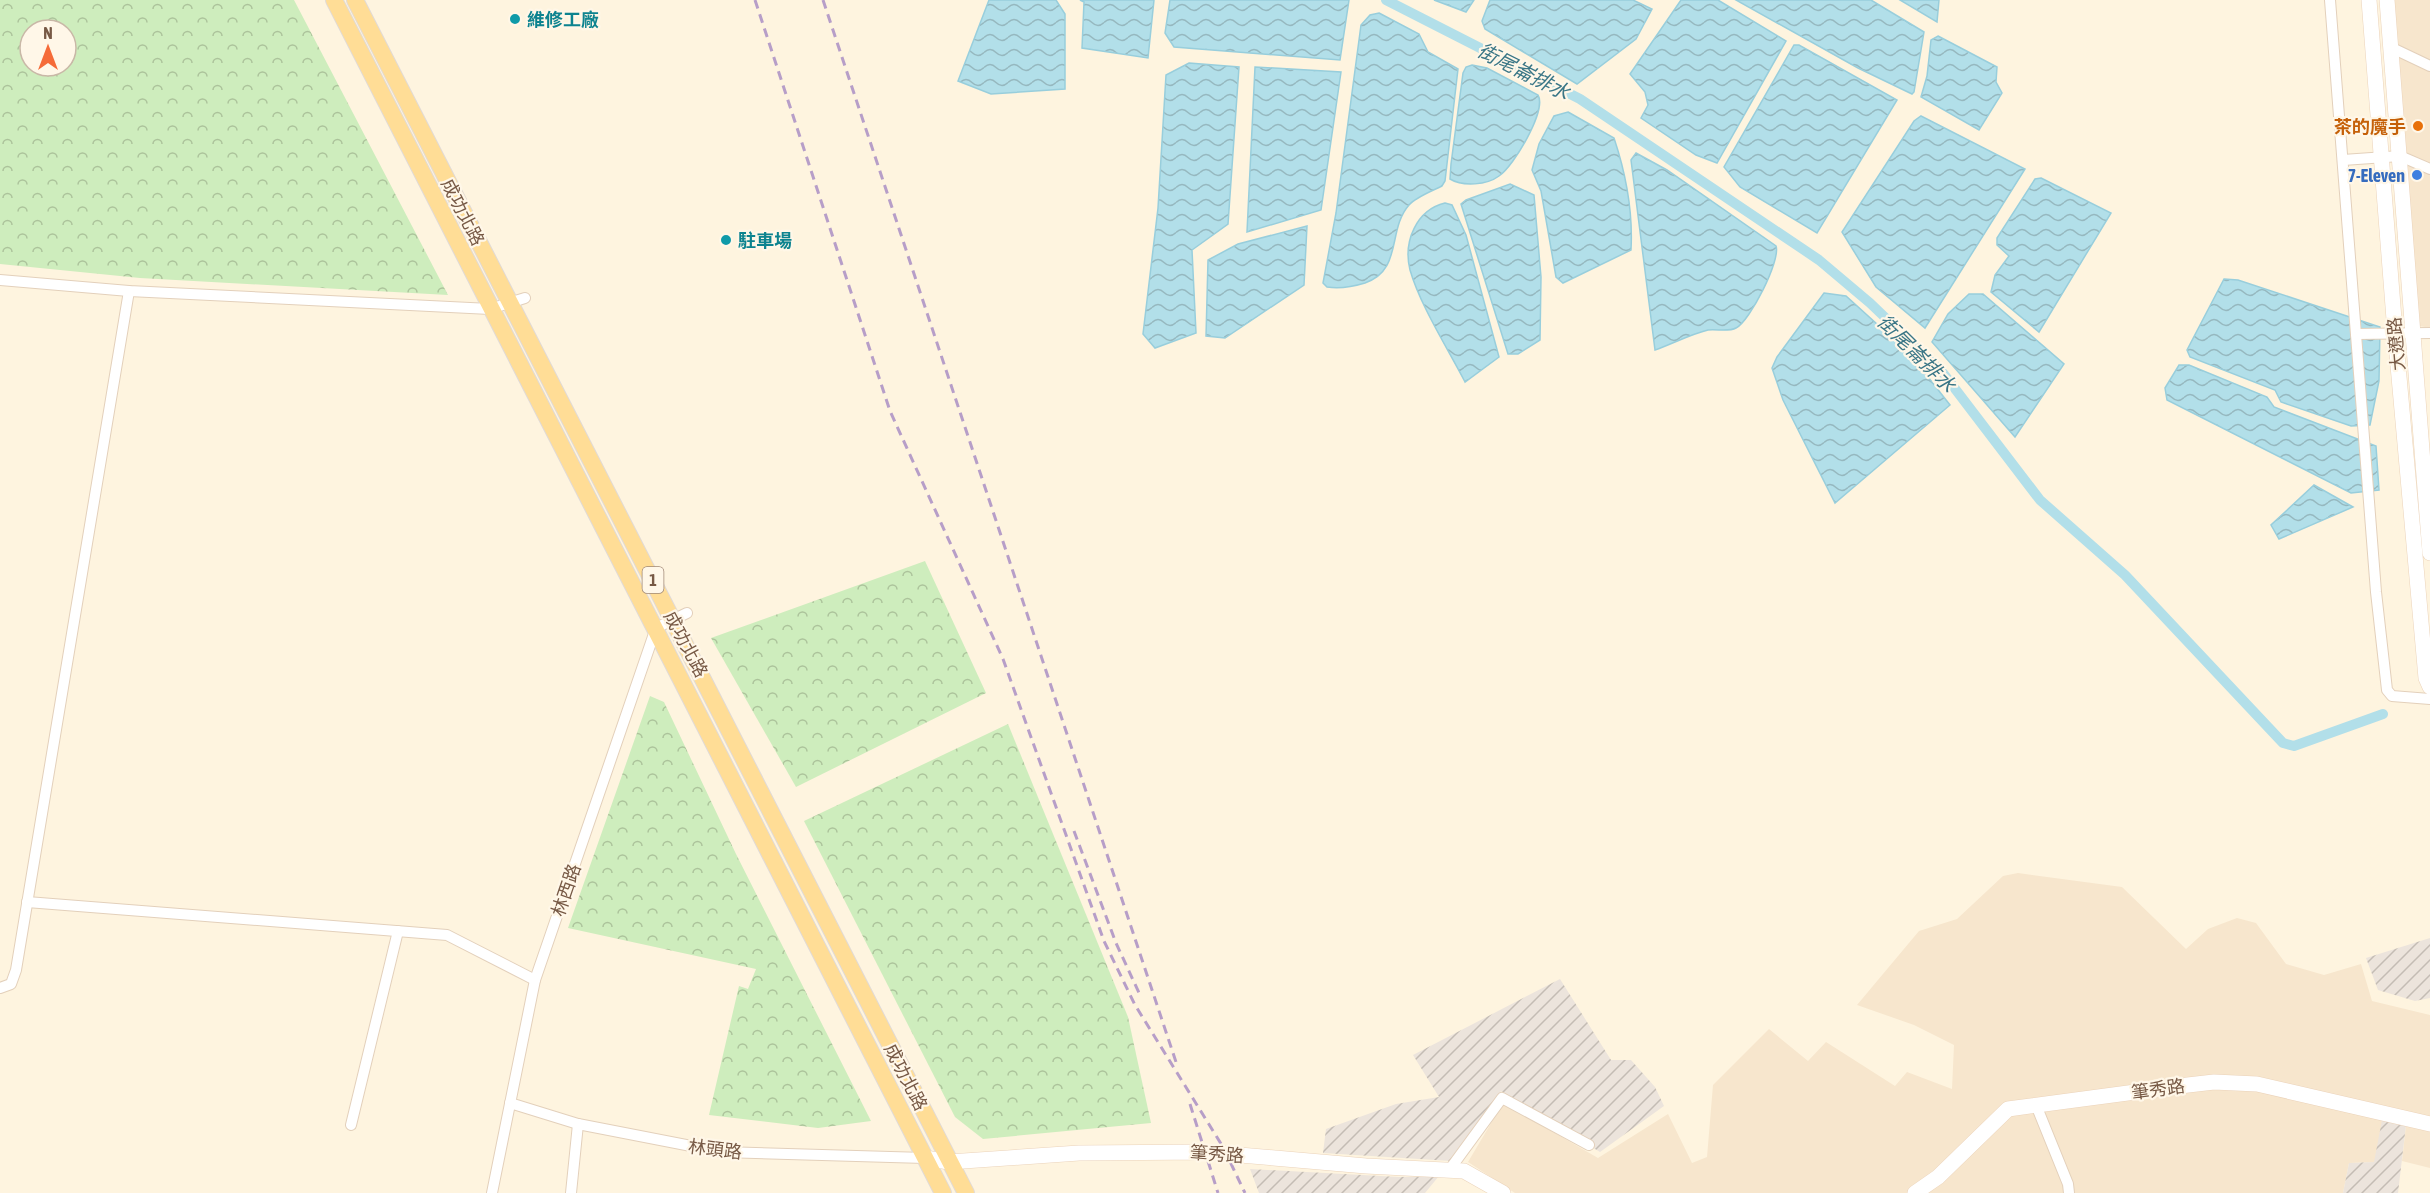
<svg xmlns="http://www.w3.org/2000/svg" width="2430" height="1193" viewBox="0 0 2430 1193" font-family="'Asap Condensed','Noto Sans TC',sans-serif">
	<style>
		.residential { fill: #f7e6cd }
		.industrial { fill: url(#industrial-furrows) }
		.forest { fill: url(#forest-crowns); fill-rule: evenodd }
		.water { fill: url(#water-waves); stroke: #98cedc; stroke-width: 1.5 }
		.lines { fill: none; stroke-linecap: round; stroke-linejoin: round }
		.canal { stroke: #b2dfe9; stroke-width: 10 }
		.street-casing { stroke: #e3d0bb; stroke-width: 12 }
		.secondary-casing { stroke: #ebd3ba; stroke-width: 16 }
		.primary-casing { stroke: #e1dad6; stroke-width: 18 }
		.street { stroke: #fff; stroke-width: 10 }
		.secondary { stroke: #fff; stroke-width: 15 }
		.primary { stroke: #ffdd96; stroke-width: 16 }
		.rail { stroke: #b79ec8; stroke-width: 3; stroke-dasharray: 9 6; stroke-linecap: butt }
		.culture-dot { fill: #0f9aa8; stroke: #fff7e8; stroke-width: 2 }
		.food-dot { fill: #e8710a; stroke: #fff7e8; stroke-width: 2 }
		.shop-dot { fill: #3f7fe0; stroke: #fff7e8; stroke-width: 2 }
		.labels { text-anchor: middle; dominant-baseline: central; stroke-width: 4.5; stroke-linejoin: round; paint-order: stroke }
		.shield { fill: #fff7e8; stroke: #a08876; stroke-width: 1.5 }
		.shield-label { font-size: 16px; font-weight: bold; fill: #775945 }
		.culture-label { font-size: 18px; font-weight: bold; fill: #0d838f; stroke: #fff7e8; text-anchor: start }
		.food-label { font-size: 18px; font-weight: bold; fill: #c56008; stroke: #fff7e8; text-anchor: end }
		.shop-label { font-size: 18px; font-weight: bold; fill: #366cbe; stroke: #fff7e8; text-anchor: end }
		.street-label { font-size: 18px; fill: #775945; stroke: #fff7e8 }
		.water-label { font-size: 20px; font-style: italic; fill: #3a7686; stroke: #fff7e8 }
	</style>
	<defs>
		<pattern id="industrial-furrows" width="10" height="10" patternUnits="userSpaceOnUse" patternTransform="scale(1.5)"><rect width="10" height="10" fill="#ece4dc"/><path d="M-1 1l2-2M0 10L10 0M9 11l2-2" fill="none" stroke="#c4bcb4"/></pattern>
		<pattern id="forest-crowns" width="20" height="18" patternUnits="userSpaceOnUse" patternTransform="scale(1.5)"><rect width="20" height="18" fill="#ceedbd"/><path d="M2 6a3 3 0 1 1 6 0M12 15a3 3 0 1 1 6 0" fill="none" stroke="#acc39b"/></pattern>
		<pattern id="water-waves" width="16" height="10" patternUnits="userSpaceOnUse" patternTransform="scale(1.5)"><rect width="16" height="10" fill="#b2dfe9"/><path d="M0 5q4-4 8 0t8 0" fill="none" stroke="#96b8bf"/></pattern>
	</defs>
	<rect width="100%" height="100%" fill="#fef4df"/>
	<g class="residential">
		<polygon points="2390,0 2430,0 2430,328 2414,325"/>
		<polygon points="2018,873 2122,887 2186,949 2208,929 2237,918 2256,923 2286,964 2324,975 2361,964 2372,1001 2430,1015 2430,1168 2402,1161 2406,1125 2374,1162 2349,1163 2343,1193 1515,1193 1468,1162 1503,1103 1598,1158 1668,1114 1692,1163 1707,1157 1713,1085 1769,1029 1808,1061 1826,1042 1895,1086 1907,1072 1952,1089 1954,1045 1914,1025 1857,1005 1919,931 1957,919 2003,876"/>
	</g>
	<g class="industrial">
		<polygon points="2430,938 2430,998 2415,1001 2378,990 2366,958"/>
		<polygon points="1560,979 1611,1060 1631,1060 1655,1087 1664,1106 1600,1152 1501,1091 1451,1161 1323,1153 1326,1129 1396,1104 1439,1097 1413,1055"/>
		<polygon points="2382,1120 2406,1125 2398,1193 2343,1193 2349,1163 2374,1162"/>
		<polygon points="1250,1169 1399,1177 1439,1176 1425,1193 1259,1193"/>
	</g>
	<g class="forest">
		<path d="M0 0H294L448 295 140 278 0 264ZM30 30H66V66H30Z"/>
		<polygon points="925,561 986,693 796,787 711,638"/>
		<polygon points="650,696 664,702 736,854 871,1121 818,1128 709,1115 739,986 748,989 756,969 568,928"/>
		<polygon points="1008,724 1128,1017 1151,1123 983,1139 955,1117 804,821"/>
	</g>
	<g class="water">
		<polygon points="989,0 1056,0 1065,14 1065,89 991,94 958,81"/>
		<polygon points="1080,0 1154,0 1148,58 1082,48 1084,2"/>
		<polygon points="1170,0 1349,0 1340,60 1174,47 1165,33"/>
		<polygon points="1434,0 1474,0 1466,12"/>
		<polygon points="1490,0 1633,0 1652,9 1636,39 1577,84 1485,29 1482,21"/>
		<polygon points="1681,0 1718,0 1786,41 1717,163 1696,155 1641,118 1648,105 1645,92 1630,74"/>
		<polygon points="1736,0 1871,0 1924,32 1914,92 1912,94 1858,68"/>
		<polygon points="1900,0 1939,0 1937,22"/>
		<path d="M1379 13 1419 34 1428 52 1458 69 1445 181 1442 186C1432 191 1416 197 1409 205 1387 230 1403 270 1365 283 1352 287 1340 289 1327 287L1323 283 1336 213 1361 25 1370 15Z"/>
		<polygon points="1938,36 1997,67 1996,82 2002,93 1979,130 1921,97 1927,76 1931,40"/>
		<polygon points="1794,45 1799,45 1897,100 1817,233 1740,187 1724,167"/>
		<polygon points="1189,63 1239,67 1228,224 1192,250 1196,333 1155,348 1143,334 1158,208 1166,75"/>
		<path d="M1472 65 1487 68 1538 95C1547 110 1514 166 1499 176 1487 185 1463 187 1450 179L1451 164 1463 73 1466 67Z"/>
		<polygon points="1255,67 1341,72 1321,210 1247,232"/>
		<path d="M1568 112 1614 138C1626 174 1633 213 1631 250L1563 283 1556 277 1541 191 1532 170 1539 144 1554 116Z"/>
		<polygon points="1921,116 2025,169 1925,328 1876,287 1842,232 1914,121"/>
		<path d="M1636 153 1667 170 1776 246C1781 260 1750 321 1736 328 1729 332 1717 329 1708 330 1691 334 1672 344 1655 350L1631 160Z"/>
		<polygon points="2041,178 2111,213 2039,332 1991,292 1995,275 2009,256 1997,245 1997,238 2035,179"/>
		<polygon points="1510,184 1534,195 1541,277 1540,340 1518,354 1508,354 1461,204 1466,200"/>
		<path d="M1445 203 1452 205 1466 235 1499 357 1465 382C1448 349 1420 305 1410 270 1403 242 1416 210 1445 203Z"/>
		<polygon points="1307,226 1304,285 1225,338 1206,336 1208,260 1238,244"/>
		<polygon points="2224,279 2238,280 2380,327 2379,381 2370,425 2351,426 2281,402 2275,390 2190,357 2187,350"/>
		<polygon points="1824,293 1846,296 1910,354 1950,405 1835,503 1783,400 1772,368 1777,357"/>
		<polygon points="1969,294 1983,294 2064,364 2015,437 1932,342 1948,314"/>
		<polygon points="2179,365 2189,365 2267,397 2274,407 2376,446 2379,490 2351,493 2167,400 2165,388"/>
		<polygon points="2314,485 2353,507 2279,539 2271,525"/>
	</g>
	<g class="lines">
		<polyline class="canal" points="1386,0 1580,99 1819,260 1870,303 1943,373 2040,500 2125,575 2283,743 2294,746 2383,714"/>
		<defs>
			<g id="street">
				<polyline points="2330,0 2376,592 2387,690 2392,696 2430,699"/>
				<polyline points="2390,47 2430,66"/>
				<polyline points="2343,160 2400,156 2430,169"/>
				<polyline points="0,280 129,291 490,309 525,298"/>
				<polyline points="2356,334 2430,333"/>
				<polyline points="27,902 447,935 535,980"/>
				<polyline points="0,988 11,984 16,970 129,291"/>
				<polyline points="510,1103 578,1124 722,1152 925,1158"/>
				<polyline points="2036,1105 2068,1184 2069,1193"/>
				<polyline points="351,1125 398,931"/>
				<polyline points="1450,1169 1502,1098 1589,1145"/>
				<polyline points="492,1193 535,980 656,628 687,613"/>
				<polyline points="571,1193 578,1124"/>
			</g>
			<g id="secondary">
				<polyline points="2369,0 2395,332 2426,678 2430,687"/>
				<polyline points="2387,0 2430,553"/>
				<polyline points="925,1158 949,1162 1079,1153 1205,1152 1366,1166 1464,1171 1503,1193"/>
				<polyline points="1915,1193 1938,1177 2008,1109 2188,1085 2214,1082 2257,1084 2430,1124"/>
			</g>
			<g id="primary">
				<polyline points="334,0 943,1193"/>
				<polyline points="355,0 966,1193"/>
			</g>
		</defs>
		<use href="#street" class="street-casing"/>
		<use href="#secondary" class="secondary-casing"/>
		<use href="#primary" class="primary-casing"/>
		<use href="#street" class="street"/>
		<use href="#secondary" class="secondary"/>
		<use href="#primary" class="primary"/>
		<g class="rail">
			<polyline points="755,0 890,411 1003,659 1104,941 1135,1005 1223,1147 1245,1193"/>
			<polyline points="823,0 1176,1062"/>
			<polyline points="1074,831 1116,943 1140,995"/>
			<polyline points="1190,1104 1218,1193"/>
		</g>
	</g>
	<g class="culture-dot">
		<circle cx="515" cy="19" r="6"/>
		<circle cx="726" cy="240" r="6"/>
	</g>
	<circle class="food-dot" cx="2418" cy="126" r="6"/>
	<circle class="shop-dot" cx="2417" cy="175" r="6"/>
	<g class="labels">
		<rect class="shield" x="642.5" y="567" width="21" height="26" rx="4.5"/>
		<g class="shield-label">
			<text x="653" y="580">1</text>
		</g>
		<g class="culture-label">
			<text x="527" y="19">維修工廠</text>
			<text x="738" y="240">駐車場</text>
		</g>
		<g class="food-label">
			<text x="2406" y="126">茶的魔手</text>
		</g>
		<g class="shop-label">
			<text x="2405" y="175">7-Eleven</text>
		</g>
		<g class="street-label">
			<text transform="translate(463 212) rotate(63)">成功北路</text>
			<text transform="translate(2396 344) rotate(-95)">大遼路</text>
			<text transform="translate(686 644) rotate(62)">成功北路</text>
			<text transform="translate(566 890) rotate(-71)">林西路</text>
			<text transform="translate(906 1077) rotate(63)">成功北路</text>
			<text transform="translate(2158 1089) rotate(-8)">筆秀路</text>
			<text transform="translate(715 1149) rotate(7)">林頭路</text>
			<text transform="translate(1217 1154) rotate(4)">筆秀路</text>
		</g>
		<g class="water-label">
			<text transform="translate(1524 71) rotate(27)">街尾崙排水</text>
			<text transform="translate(1917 353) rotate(45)">街尾崙排水</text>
		</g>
	</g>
	<g transform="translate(48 48)"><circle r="28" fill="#fff7e8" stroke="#c9b8a7" stroke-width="1.5"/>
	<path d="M0-4.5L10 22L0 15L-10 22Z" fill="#f56b38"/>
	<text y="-9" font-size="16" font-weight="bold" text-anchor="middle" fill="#775945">N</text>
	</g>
</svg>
